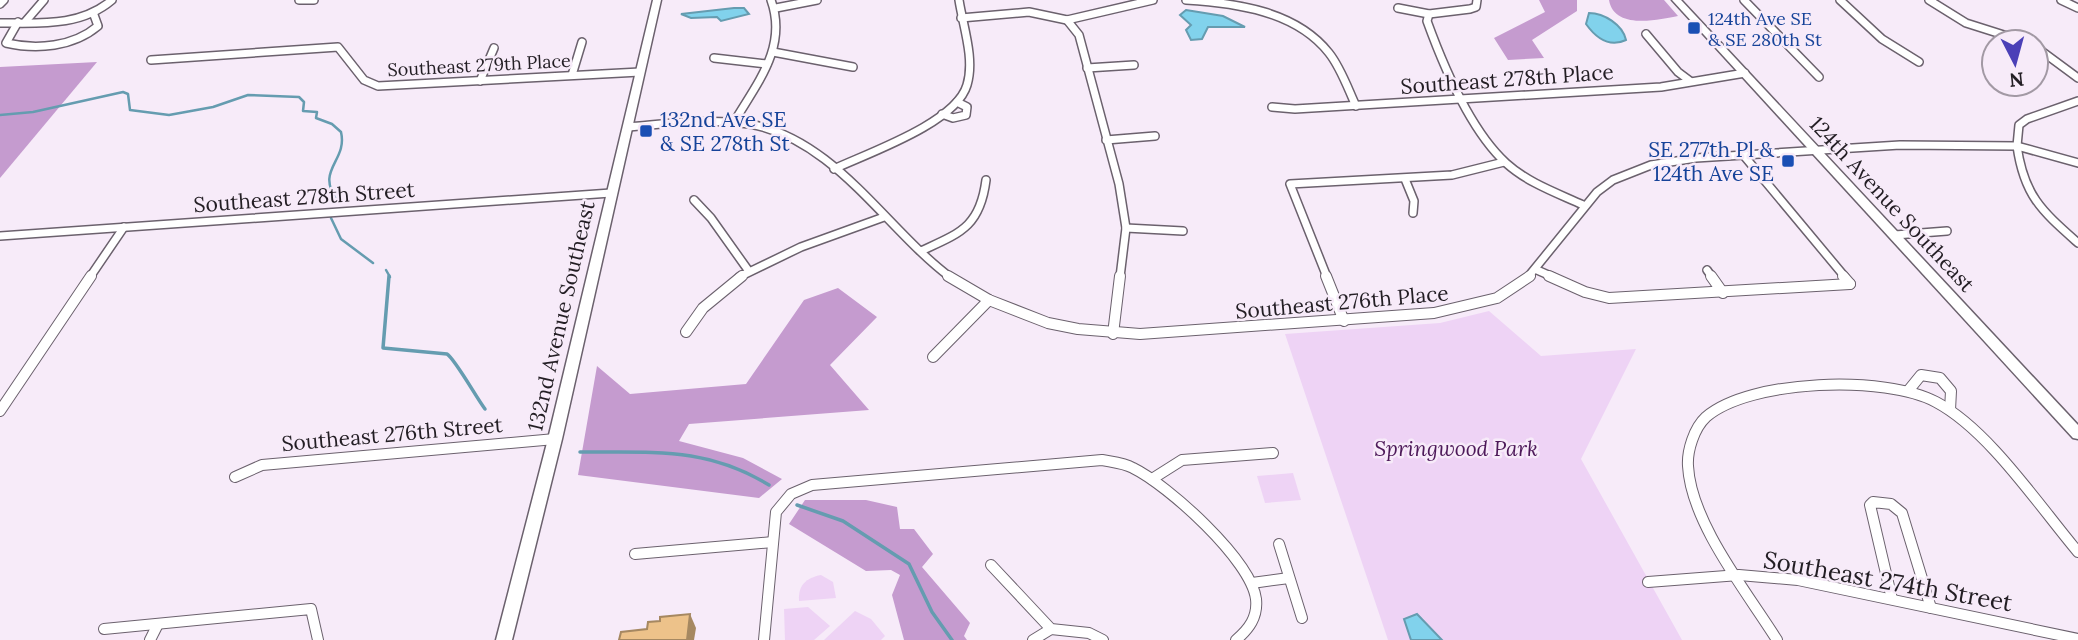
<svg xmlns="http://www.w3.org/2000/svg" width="2078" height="640" viewBox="0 0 2078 640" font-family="Lora,serif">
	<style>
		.green { fill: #eed3f5 }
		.forest { fill: #c59bcf }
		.water { fill: #81d2ec; stroke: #659cb0; stroke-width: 2 }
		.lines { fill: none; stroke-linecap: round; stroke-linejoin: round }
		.stream-far1 { stroke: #659cb0; stroke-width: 2.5 }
		.stream { stroke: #659cb0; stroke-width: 3.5 }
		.street-far1-casing { stroke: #6b616d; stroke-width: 10 }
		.street-casing { stroke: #6b616d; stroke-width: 12 }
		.secondary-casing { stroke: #6b616d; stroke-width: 3 }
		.street-far1 { stroke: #fff; stroke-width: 7 }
		.street { stroke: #fff; stroke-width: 10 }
		.secondary { fill: #fff; fill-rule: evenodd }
		.shaded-wall { fill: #a68861 }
		.building { fill: #edc28a; stroke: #a68861; stroke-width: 2 }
		.transit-dot { fill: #1a4fb4; stroke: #f7ebf9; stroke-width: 2.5 }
		.labels { text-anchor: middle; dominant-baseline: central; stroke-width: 5; stroke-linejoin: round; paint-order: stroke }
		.far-transit-label { font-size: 18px; fill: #164399; stroke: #f7ebf9; text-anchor: start }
		.far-street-label { font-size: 18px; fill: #231e24; stroke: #f7ebf9 }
		.street-label { font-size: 21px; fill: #231e24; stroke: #f7ebf9 }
		.transit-label { font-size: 21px; fill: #164399; stroke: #f7ebf9; text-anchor: start }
		.park-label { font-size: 21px; font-style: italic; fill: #4d1959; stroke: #f7ebf9 }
		.near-street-label { font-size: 24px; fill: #231e24; stroke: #f7ebf9 }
	</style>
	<rect width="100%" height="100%" fill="#f7ebf9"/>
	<g class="green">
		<polygon points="1489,311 1541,356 1636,349 1581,459 1682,640 1388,640 1285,334 1440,323"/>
		<polygon points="1293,473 1301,500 1265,503 1257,476"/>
		<path d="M821 575 833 582 836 598 799 601C798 585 806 578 821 575Z"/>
		<polygon points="808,607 830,626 814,640 785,640 784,609"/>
		<polygon points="855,611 871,619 885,636 881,640 824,640"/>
	</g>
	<g class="forest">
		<polygon points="1539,0 1577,0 1577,11 1532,40 1544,58 1508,60 1494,38 1545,12"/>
		<path d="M1609 0H1664L1678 16C1658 20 1614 30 1609 0Z"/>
		<polygon points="97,62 0,178 0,67"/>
		<polygon points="838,288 877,317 830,365 869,410 689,424 679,441 743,458 782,479 759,498 578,475 597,366 630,394 746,384 804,300"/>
		<polygon points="805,500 866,500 897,507 900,529 914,529 933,554 922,567 970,623 964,636 967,640 904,640 892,595 900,575 891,570 866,571 789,524"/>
	</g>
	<g class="water">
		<polygon points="734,8 744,8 749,14 721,21 717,17 691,18 681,14"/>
		<polygon points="1186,10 1223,16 1245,27 1208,27 1202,39 1191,40 1186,30 1191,25 1180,15"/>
		<path d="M1589 13C1604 13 1623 25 1626 40 1609 48 1596 38 1586 24Z"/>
		<polygon points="1417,614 1442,640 1411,640 1404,619"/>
	</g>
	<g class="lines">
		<g class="stream-far1">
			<path d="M0 115 33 112 123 92 128 94 130 110 169 115 213 107 248 95 299 97 304 102 303 111 317 112 316 118 332 124 341 132C348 162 314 169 338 202"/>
			<polyline points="331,218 341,239 373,263"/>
			<polyline points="386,270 390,277"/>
		</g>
		<g class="stream">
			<path d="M389 276 383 348 447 354C455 359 476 397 485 409"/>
			<path d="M580 452C652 453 705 446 769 485"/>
			<polyline points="797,505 843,521 909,564 932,612 952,640"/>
		</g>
		<defs>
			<g id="street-far1">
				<polyline points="299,0 314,0"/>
				<path d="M1186 0C1236 3 1296 11 1329 53 1341 68 1348 89 1356 106"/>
				<polyline points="1744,0 1819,77"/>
				<polyline points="1840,0 1882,39 1919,62"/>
				<polyline points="1929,0 1966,23 2026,42"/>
				<polyline points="2061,0 2078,8"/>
				<polyline points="0,4 4,0"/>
				<polyline points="776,8 817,0"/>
				<polyline points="1398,8 1429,14 1470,9 1476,7 1477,0"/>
				<path d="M1429 14 1427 21C1443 65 1471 131 1506 163 1528 183 1557 193 1583 205"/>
				<polyline points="961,18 1029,12 1067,20 1153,0"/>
				<polyline points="1067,20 1079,35 1119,184 1126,228 1120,277"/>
				<path d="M18 22 6 43C37 50 73 47 98 26L94 15"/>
				<polyline points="25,22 44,0"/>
				<path d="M0 23C40 23 80 27 112 0"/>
				<polyline points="1646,34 1678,72 1690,81"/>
				<polyline points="2036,47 2078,78"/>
				<polyline points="773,52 853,67"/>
				<polyline points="714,58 767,64"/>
				<polyline points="151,60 338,47 364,80 378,86 640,72"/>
				<polyline points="1087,68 1134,65"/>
				<polyline points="572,75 582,42"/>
				<polyline points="480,81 494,48"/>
				<polyline points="1272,107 1295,109 1661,87 1745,73"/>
				<polyline points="942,114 953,118 966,115 967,107 957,102"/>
				<path d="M734 122C757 83 788 47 771 0"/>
				<path d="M627 127C667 124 709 118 749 124 834 138 886 229 950 277"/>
				<polyline points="1106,140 1155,136"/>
				<polyline points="1745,157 1845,277"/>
				<path d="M2078 163 2017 146C2024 196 2042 211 2078 243"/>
				<path d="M834 169C868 153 956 123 967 85 975 59 963 26 959 0"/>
				<polyline points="1405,179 1414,201 1413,213"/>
				<polyline points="694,200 711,218 748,270"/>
				<polyline points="1126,228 1183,231"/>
				<polyline points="1895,235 1947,231"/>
				<polyline points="0,236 611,193"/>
				<path d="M921 251C960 233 980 227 986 180"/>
				<polyline points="1537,270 1553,277"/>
				<polyline points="1707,270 1712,277"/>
				<polyline points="90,277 124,227"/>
				<polyline points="739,277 801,247 884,217"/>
				<polyline points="1327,277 1290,184 1452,175 1504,162"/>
				<polyline points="1528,277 1597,192 1613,180 1651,165 1696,158 1900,145 2017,146 2019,125 2027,119 2078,101"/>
			</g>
			<g id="street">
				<polyline points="948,276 989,300 1048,323 1078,329 1140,334 1434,313 1497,298 1530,276"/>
				<polyline points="1326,276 1344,321"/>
				<polyline points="1549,276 1585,292 1609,298 1850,284"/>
				<polyline points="1711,276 1723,293"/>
				<polyline points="1843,276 1850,284"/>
				<polyline points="686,332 703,308 742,276"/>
				<polyline points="1113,334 1120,276"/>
				<polyline points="933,357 989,300"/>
				<polyline points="1908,391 1921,375 1940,378 1951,391 1950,410"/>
				<polyline points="0,411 91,276"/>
				<polyline points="235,477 262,465 555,439"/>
				<polyline points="1152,479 1182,460 1273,453"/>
				<polyline points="1279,544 1302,618"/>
				<polyline points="635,554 773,542"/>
				<polyline points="991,565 1051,629 1089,633 1103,640"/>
				<polyline points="1648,582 1739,575 1798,580 2078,639"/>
				<polyline points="1252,583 1289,578"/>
				<polyline points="1892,599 1870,505 1873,502 1891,504 1902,513 1931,608"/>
				<polyline points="104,629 311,609 318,640"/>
				<polyline points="150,640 158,624"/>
				<path d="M764 640 776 512 791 494 812 485 1102 460C1112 462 1124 463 1133 468 1168 485 1251 560 1256 599 1258 617 1249 629 1236 640"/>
				<polyline points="1033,640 1051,629"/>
				<path d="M1777 640C1747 592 1691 523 1688 466 1687 451 1694 428 1706 417 1750 379 1886 375 1936 402 1989 430 2039 506 2078 552"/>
			</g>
			<g id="secondary">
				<polygon points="653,0 661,0 562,439 512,640 496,640 548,439"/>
				<polygon points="1672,0 1681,0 2078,425 2078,439 2073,438"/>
			</g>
		</defs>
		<use href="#street-far1" class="street-far1-casing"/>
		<use href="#street" class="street-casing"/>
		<use href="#secondary" class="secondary-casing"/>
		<use href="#street-far1" class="street-far1"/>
		<use href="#street" class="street"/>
		<use href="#secondary" class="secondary"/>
	</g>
	<polygon class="shaded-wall" points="690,614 696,628 694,640 687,640"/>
	<polygon class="building" points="690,614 687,640 619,640 621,632 647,629 648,622 660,621 660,617"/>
	<g class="transit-dot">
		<rect x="1687" y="21" width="14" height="14" rx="3.5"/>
		<rect x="639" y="124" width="14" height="14" rx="3.5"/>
		<rect x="1781" y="154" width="14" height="14" rx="3.5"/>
	</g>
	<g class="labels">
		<g class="far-transit-label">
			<text x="1708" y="18">124th Ave SE<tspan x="1708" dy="21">&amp; SE 280th St</tspan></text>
		</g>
		<g class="far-street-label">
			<text transform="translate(479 65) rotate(-3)">Southeast 279th Place</text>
		</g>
		<g class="street-label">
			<text transform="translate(1507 79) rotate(-4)">Southeast 278th Place</text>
			<text transform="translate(304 197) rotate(-4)">Southeast 278th Street</text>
			<text transform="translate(1892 204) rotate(47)">124th Avenue Southeast</text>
			<text transform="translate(1342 302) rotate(-5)">Southeast 276th Place</text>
			<text transform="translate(561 316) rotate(-77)">132nd Avenue Southeast</text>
			<text transform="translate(392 434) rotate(-5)">Southeast 276th Street</text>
		</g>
		<g class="transit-label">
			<text x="660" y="119">132nd Ave SE<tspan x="660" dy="24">&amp; SE 278th St</tspan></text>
			<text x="1774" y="149" text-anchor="end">SE 277th Pl &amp;<tspan x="1774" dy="24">124th Ave SE</tspan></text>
		</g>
		<g class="park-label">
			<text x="1456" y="448">Springwood Park</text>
		</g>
		<g class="near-street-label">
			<text transform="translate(1888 581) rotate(10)">Southeast 274th Street</text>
		</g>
	</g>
	<g transform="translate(2015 63) rotate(174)"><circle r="33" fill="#f7ebf9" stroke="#a299a4" stroke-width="2"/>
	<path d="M0-5L12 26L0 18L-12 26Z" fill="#4b40b7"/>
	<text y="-10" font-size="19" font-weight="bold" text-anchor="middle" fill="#231e24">N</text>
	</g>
</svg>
